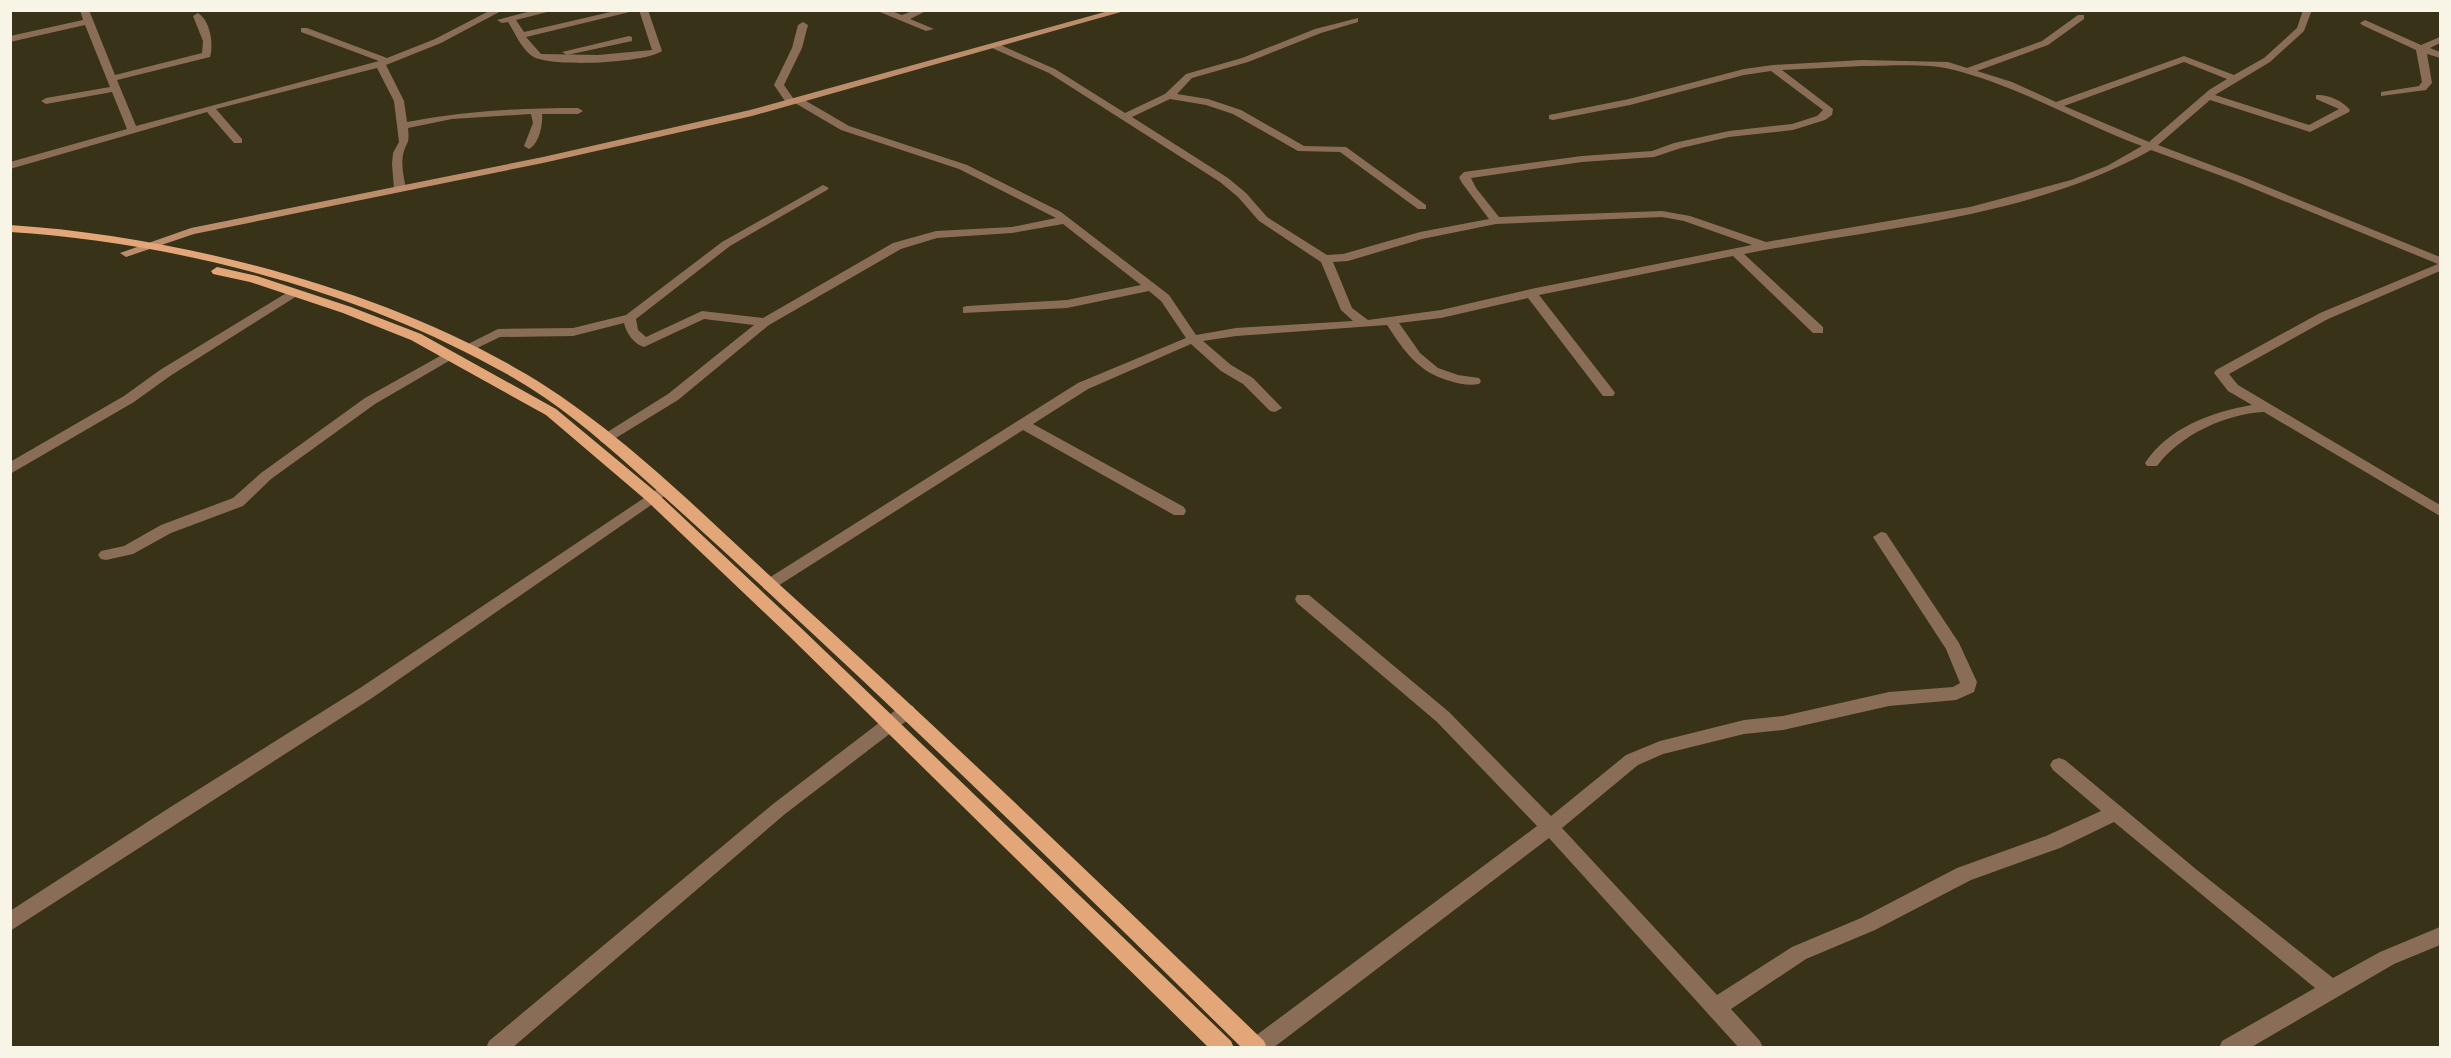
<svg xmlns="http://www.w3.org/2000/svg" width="2451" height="1058" viewBox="0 0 2451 1058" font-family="'PT Sans Narrow',sans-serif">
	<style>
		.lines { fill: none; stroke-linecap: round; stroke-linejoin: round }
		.street { fill: #8a6d57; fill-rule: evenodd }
		.secondary { fill: #bc8d6b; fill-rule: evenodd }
		.primary { fill: #e2a679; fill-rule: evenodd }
	</style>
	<rect width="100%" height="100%" fill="#373218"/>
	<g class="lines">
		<g class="street">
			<path d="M80 10H89L115 75 202 53 203 41 193 16 198 13C210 20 214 44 210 57L117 80 136 126 379 61 301 32V28H307L387 58 435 39 491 10H503L441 43 386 65 404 101 407 122C464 111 520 108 578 108L583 111 578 114H542C543 125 539 144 529 149L524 146 533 123 531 114 452 119 408 128C410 146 406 141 403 155 401 166 404 178 406 189L400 192 394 189 392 164 393 153 399 142 394 101 377 68 216 109 242 139V143H234L207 112 10 169V162L127 129 112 92 46 104 41 101 46 98 110 87 85 25 10 42V36L83 20Z"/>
			<path d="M535 10H555L516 20 524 32 619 10H638L526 37 541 54 598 55 652 50 639 10H648L662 51C646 63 549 68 532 56 521 48 515 33 508 22L502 23 497 20Z"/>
			<polygon points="875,10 889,10 902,15 915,10 928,10 910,19 934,29 926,31"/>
			<path d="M2303 10H2312L2304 31 2270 62 2215 95 2309 125 2339 109 2316 99V95C2328 94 2343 101 2350 110L2349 112 2310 132 2210 100 2158 145 2243 177 2440 257V271L2328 319 2229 374 2238 385 2440 505V516L2264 412C2225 414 2180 435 2157 466H2147L2145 463C2168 428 2211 412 2252 405L2228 391 2214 373 2216 370 2320 313 2438 264 2235 181 2151 150C2028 219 1880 227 1744 254L1823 327V333H1813L1733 256 1539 295 1613 390 1615 393 1613 396H1603L1528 298 1441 318 1399 323 1420 353 1438 368 1458 375 1479 378 1481 381 1479 384C1470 386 1459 384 1450 381 1419 373 1404 351 1387 325L1236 336 1203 341 1231 365 1253 378 1282 408 1275 412 1270 411 1243 384 1221 371 1191 344 1088 389 1033 424 1184 507 1186 511 1184 515H1174L1023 430 770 591 764 589 762 585 764 581 1078 383 1186 338 1161 301 1149 291 1067 308 963 313V307L967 306 1067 300 1141 285 1063 224 1012 233 937 238 901 249 769 325 678 400 606 444 601 442 599 439 601 436 668 394 754 325 704 319 644 347C634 344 626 333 624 323L573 336 500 337 471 351 466 352 460 348 498 329 573 328 626 315 722 242 823 185 829 188 827 190 730 246 636 319 638 330 646 337 702 311 763 318 893 243 936 231 1012 227 1056 218 959 169 841 130 795 103 787 104 774 85 792 48 798 25 803 22 808 25 802 48 784 85 793 98H801L849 126 967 165 1061 212 1169 295 1196 335 1236 328 1353 321 1341 310 1321 262 1259 221 1238 197 1220 182 1049 73 992 48V44H998L1055 69 1125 113 1165 94 1186 74 1242 58 1315 29 1358 18V22L1321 33 1248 62 1192 78 1177 94 1208 99 1241 110 1304 146 1346 147 1426 205V209H1418L1340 152 1298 151 1233 114 1206 105 1170 99 1132 117 1228 178 1246 193 1267 217 1327 255 1343 254 1420 232 1489 219 1462 183 1459 177 1464 172 1582 156 1652 151 1674 143 1729 131 1792 124 1817 116 1823 110 1771 71 1744 75 1630 105 1553 120 1549 119V115L1629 99 1744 69 1773 65 1862 60 1948 62 1967 68 2042 41 2078 15H2084V19L2048 45 1977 71 2012 82 2056 102 2184 56 2234 75 2264 58 2297 28ZM2184 62 2227 79 2209 90 2149 142 2064 106ZM1862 66C1887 66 1927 63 1950 69 2017 85 2077 122 2142 146L2107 166 2071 180 1970 207 1766 242 1690 216 1662 211 1499 217 1476 188 1471 178 1582 162 1654 157 1681 148 1729 137 1793 130 1825 120 1832 115 1833 109 1782 70ZM1662 217 1684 221 1752 245 1531 289 1441 310 1368 320 1352 308 1333 262 1348 261 1422 239 1496 224Z"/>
			<polygon points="2365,20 2421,45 2440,37 2440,43 2430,48 2440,52 2440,58 2427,54 2432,83 2426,90 2381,96 2381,92 2419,86 2422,82 2416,50 2362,25 2360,23"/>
			<polygon points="629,36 632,37 632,41 567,55 562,52"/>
			<polygon points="293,289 299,293 297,296 170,376 134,402 10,474 10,462 124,396 160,370"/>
			<polygon points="449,351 456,355 454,358 375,404 271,479 243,506 171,533 133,554 106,560 101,559 98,555 101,551 124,546 161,525 233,498 261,473 365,398"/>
			<polygon points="665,484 670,486 672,489 670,492 372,698 10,931 10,911 169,808 360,688"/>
			<polygon points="1881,532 1886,533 1959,643 1977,682 1974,692 1956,700 1889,706 1783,730 1744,734 1663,754 1638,765 1562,828 1717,995 1792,947 1861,918 1957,868 2046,836 2101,811 2053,770 2050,765 2053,760 2059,758 2065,760 2197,870 2333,978 2380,952 2440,927 2440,945 2394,964 2250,1048 2219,1048 2222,1041 2315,988 2114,822 2060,848 1971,880 1875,930 1806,959 1731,1009 1760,1041 1763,1048 1739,1048 1549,838 1273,1048 1247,1048 1250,1040 1537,826 1437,722 1297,603 1295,599 1297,595 1309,595 1449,712 1551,816 1626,755 1660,741 1744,720 1783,716 1889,692 1953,687 1960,683 1946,649 1873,537"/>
			<polygon points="907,704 913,706 916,711 913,716 785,814 512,1048 486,1048 489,1041 773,804 901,706"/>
		</g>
		<polygon class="secondary" points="1112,10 1128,10 752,116 543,163 194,234 126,257 120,253 191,228 543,157 750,110"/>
		<g class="primary">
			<path d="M10 225C178 236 381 288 526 374 620 430 700 512 781 586 945 734 1105 888 1264 1041L1267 1048H1242C1086 894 929 741 769 593 724 551 679 510 633 469 595 435 557 403 512 377 364 292 181 243 10 232Z"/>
			<polygon points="217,267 257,276 351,307 421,334 556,409 657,493 800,627 1231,1041 1234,1048 1209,1048 788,635 647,501 546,415 411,340 343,313 250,282 213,274 211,271"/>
		</g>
	</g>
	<rect width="2451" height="1058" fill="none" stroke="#f8f5e6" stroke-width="24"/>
</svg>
